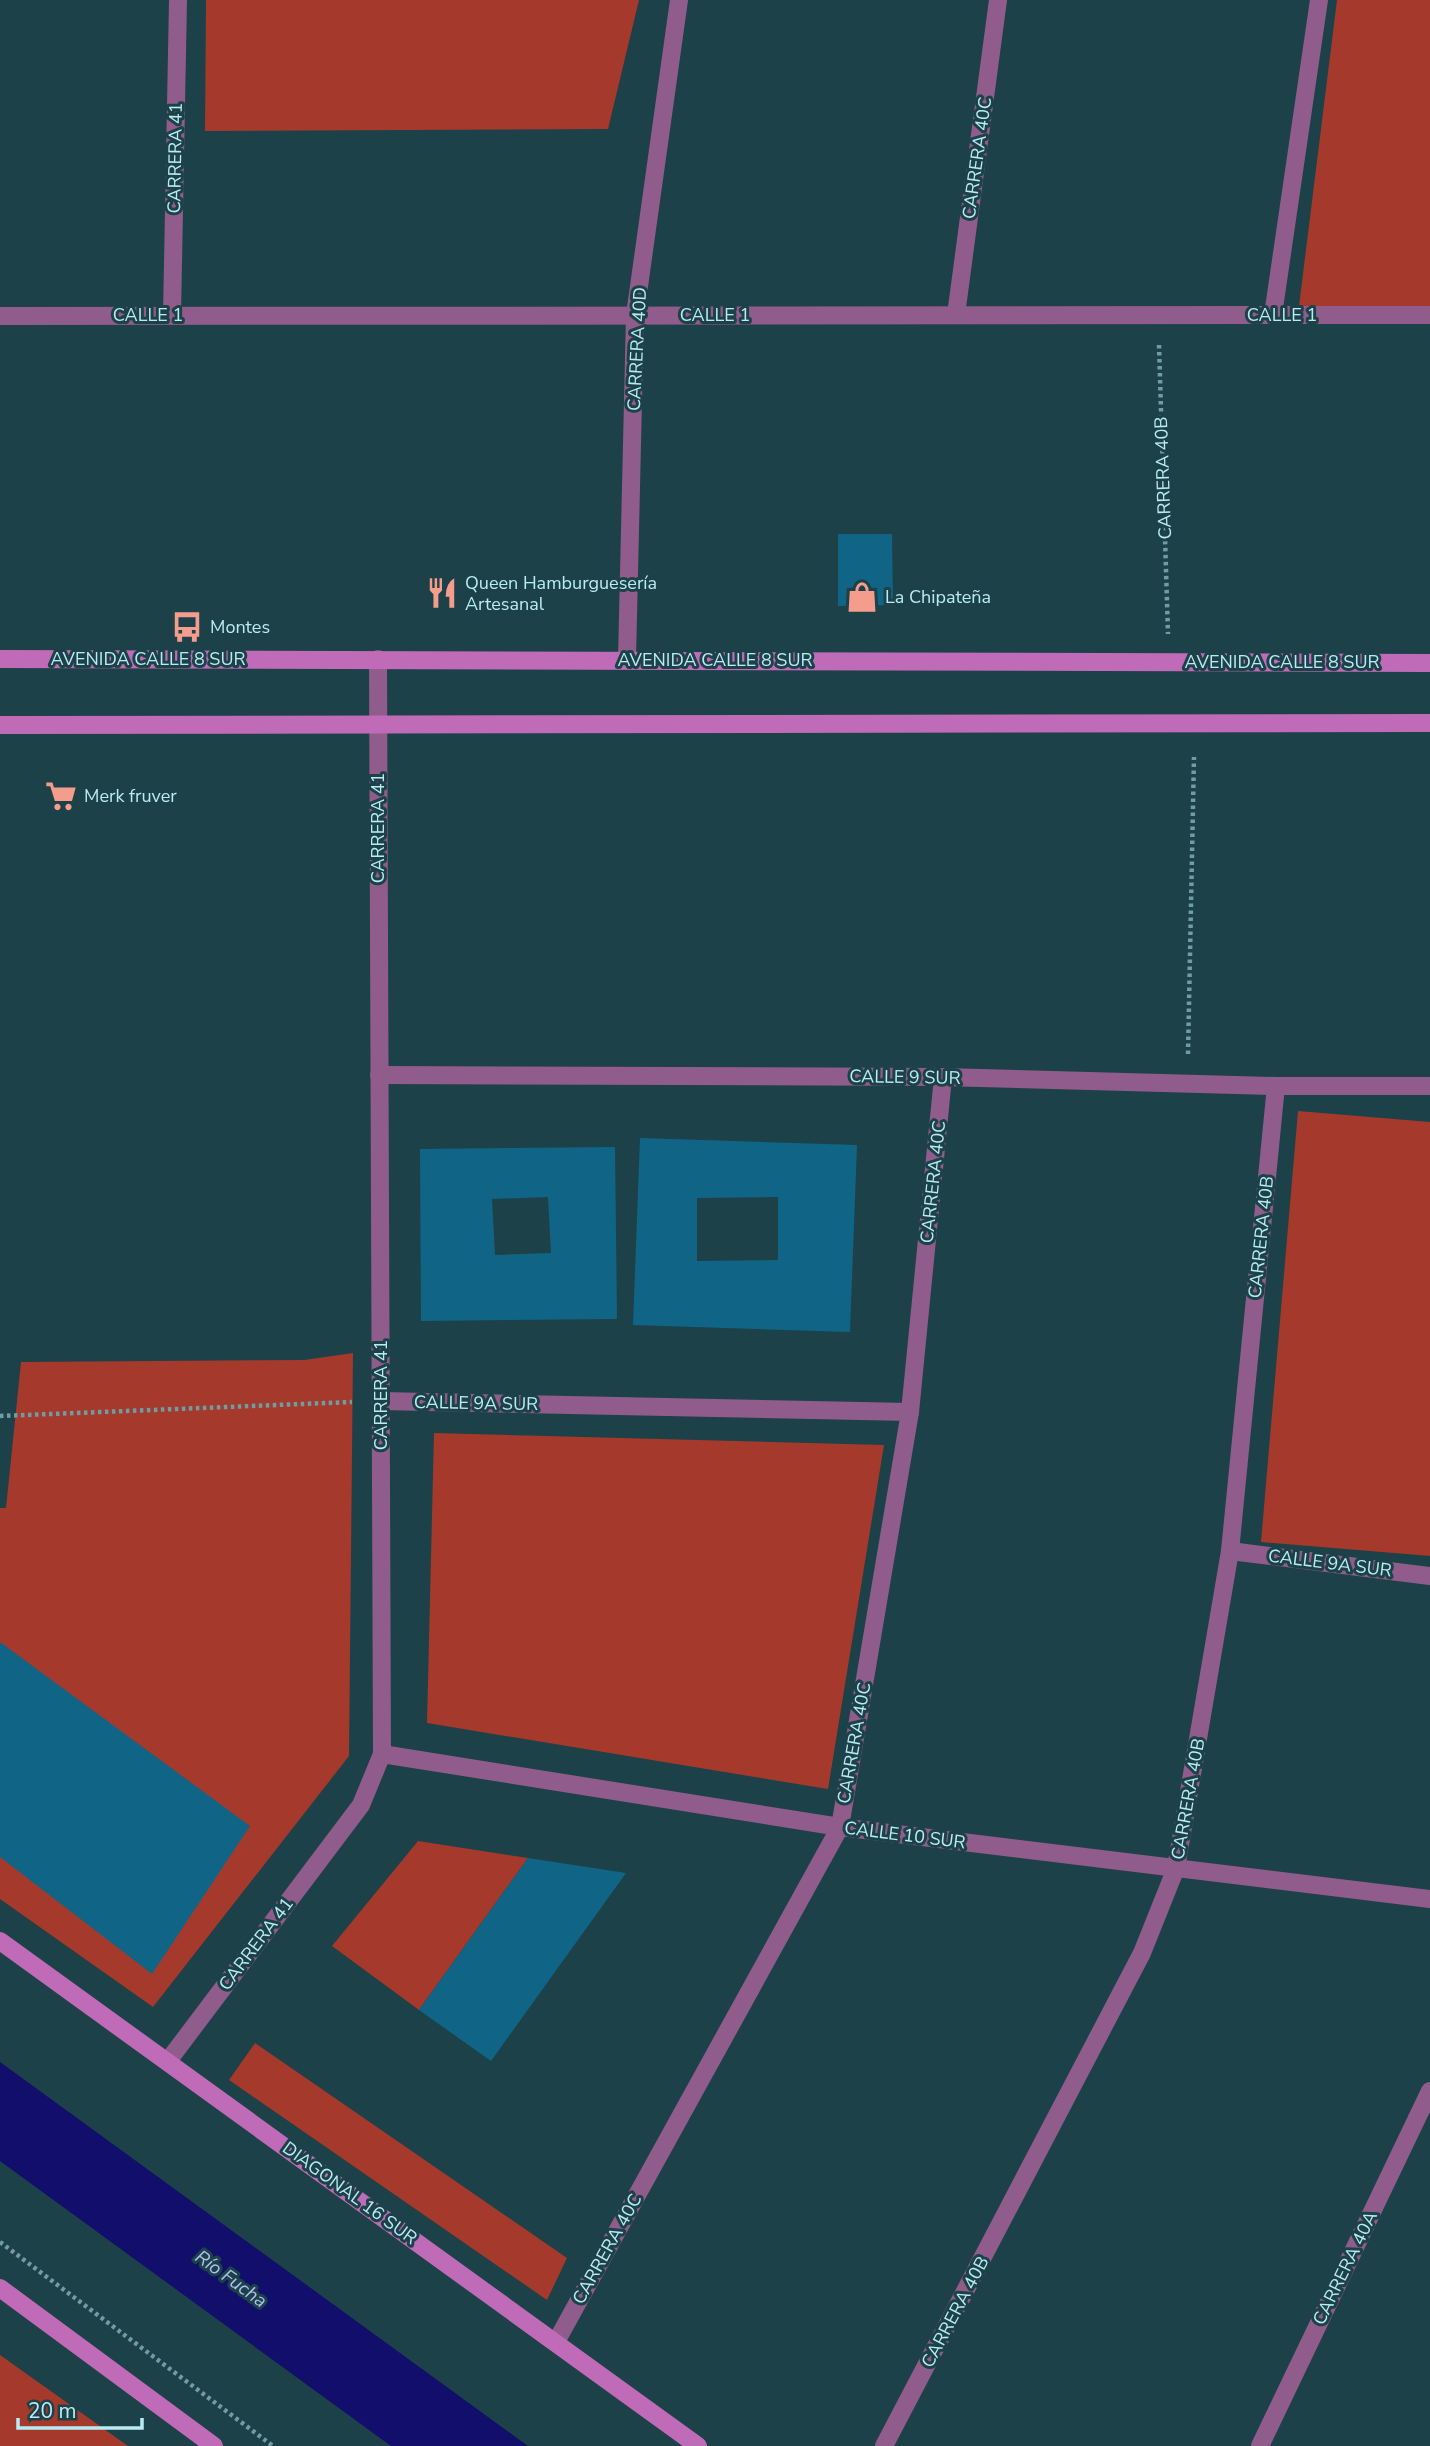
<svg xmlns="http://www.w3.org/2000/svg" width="1430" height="2446" viewBox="0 0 1430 2446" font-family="'Nunito Sans',sans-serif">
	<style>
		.green { fill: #a5392b }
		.water { fill: #110e6c }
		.building { fill: #106586; fill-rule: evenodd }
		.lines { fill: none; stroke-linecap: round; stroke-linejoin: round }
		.path { stroke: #709ca4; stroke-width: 4.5; stroke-dasharray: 3.5 3.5; stroke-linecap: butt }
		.street { stroke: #905c8b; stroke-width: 18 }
		.secondary { stroke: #bf6bb7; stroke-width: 18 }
		.labels { text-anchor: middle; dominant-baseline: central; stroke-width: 6; stroke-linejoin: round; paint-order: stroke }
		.street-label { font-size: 18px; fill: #b8ebf4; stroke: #1d4148 }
		.poi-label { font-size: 18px; fill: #b8ebf4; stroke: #1d4148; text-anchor: start }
		.water-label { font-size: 19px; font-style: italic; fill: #aebef0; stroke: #1d4148 }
	</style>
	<rect width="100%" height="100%" fill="#1d4148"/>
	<g class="green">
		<polygon points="206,0 639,0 608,129 205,131"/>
		<polygon points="1337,0 1430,0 1430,306 1299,306"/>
		<polygon points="1298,1111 1430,1122 1430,1556 1261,1542"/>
		<polygon points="353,1353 349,1756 153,2007 0,1899 0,1508 6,1508 21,1362 304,1360"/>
		<polygon points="434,1433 884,1445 828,1789 427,1723"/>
		<polygon points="418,1841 528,1858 419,2010 332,1946"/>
		<polygon points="255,2043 567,2258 547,2300 229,2080"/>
		<polygon points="0,2355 128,2446 0,2446"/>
	</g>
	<polygon class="water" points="0,2062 528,2446 391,2446 0,2161"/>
	<g class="building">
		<polygon points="838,534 892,534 893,605 838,606"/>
		<path d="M640 1138 857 1145 850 1332 633 1325ZM778 1197V1260L697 1261V1198Z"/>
		<path d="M615 1147 617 1319 421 1321 420 1149ZM548 1197 551 1253 495 1255 492 1199Z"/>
		<polygon points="0,1642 250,1826 152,1974 0,1857"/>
		<polygon points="528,1858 626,1873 491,2061 419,2010"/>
	</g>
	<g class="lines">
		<g class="path">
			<polyline points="1159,345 1168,634"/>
			<polyline points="1188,1054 1194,757"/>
			<polyline points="0,1416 352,1402"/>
			<polyline points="0,2242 273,2446"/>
		</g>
		<g class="street">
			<polyline points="172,315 178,0"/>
			<polyline points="956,315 998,0"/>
			<polyline points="1273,315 1319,0"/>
			<polyline points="0,316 1430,315"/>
			<polyline points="627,659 635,315 679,0"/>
			<polyline points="379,1075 943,1077 1276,1086 1430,1086"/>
			<polyline points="381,1401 910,1412"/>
			<polyline points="1230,1551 1430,1576"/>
			<polyline points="382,1754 840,1827 1430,1899"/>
			<polyline points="168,2061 361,1805 382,1754 378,659"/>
			<polyline points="556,2342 840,1827 910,1412 943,1077"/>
			<polyline points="884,2446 1142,1953 1176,1868 1230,1551 1276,1086"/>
			<polyline points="1260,2446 1430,2091"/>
		</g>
		<g class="secondary">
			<polyline points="0,659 1430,663"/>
			<polyline points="0,725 1430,723"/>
			<polyline points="0,1941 698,2446"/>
			<polyline points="0,2288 214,2446"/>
		</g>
	</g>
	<defs>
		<symbol id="restaurant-bare" viewBox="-9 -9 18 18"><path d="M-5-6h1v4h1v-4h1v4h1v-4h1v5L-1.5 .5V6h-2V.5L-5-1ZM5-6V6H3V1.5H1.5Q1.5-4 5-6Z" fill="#f59d8d" stroke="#1d4148" stroke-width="2.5" paint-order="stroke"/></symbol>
		<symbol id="shop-bare" viewBox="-9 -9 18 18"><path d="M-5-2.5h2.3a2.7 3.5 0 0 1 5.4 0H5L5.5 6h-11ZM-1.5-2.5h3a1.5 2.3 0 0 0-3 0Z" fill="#f59d8d" stroke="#1d4148" stroke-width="2.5" paint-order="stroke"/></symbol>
		<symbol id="bus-bare" viewBox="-9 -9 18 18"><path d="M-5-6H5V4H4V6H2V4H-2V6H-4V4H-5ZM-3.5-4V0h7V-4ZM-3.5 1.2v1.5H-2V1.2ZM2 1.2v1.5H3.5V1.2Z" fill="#f59d8d" stroke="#1d4148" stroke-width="2.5" paint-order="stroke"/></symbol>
		<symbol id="supermarket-bare" viewBox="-9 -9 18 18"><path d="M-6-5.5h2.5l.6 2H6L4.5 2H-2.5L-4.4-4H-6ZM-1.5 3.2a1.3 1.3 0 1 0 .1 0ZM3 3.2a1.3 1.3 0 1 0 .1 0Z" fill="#f59d8d" stroke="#1d4148" stroke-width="2.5" paint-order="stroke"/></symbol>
	</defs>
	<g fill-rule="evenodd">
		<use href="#restaurant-bare" x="420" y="571" width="44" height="44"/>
		<use href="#shop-bare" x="840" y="575" width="44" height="44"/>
		<use href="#bus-bare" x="165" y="605" width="44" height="44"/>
		<use href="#supermarket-bare" x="39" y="774" width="44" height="44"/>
	</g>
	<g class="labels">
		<g class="street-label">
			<text transform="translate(175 158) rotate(-89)">CARRERA 41</text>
			<text transform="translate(977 158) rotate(-82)">CARRERA 40C</text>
			<text x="148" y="315">CALLE 1</text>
			<text x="715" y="315">CALLE 1</text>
			<text x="1282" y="315">CALLE 1</text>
			<text transform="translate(637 349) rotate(-87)">CARRERA 40D</text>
			<text transform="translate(1163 478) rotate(-92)">CARRERA 40B</text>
			<text x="148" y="659">AVENIDA CALLE 8 SUR</text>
			<text x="715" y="660">AVENIDA CALLE 8 SUR</text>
			<text x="1282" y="662">AVENIDA CALLE 8 SUR</text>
			<text transform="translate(378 828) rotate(-90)">CARRERA 41</text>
			<text transform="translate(905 1077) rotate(1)">CALLE 9 SUR</text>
			<text transform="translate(933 1182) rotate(-84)">CARRERA 40C</text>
			<text transform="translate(1261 1237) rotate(-84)">CARRERA 40B</text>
			<text transform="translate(381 1395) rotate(-90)">CARRERA 41</text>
			<text transform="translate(476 1403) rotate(1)">CALLE 9A SUR</text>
			<text transform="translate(1330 1563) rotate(7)">CALLE 9A SUR</text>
			<text transform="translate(854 1743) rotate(-80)">CARRERA 40C</text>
			<text transform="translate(1188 1799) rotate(-80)">CARRERA 40B</text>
			<text transform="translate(905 1835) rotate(7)">CALLE 10 SUR</text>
			<text transform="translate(256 1944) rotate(-53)">CARRERA 41</text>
			<text transform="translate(350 2193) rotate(36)">DIAGONAL 16 SUR</text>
			<text transform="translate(607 2249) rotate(-61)">CARRERA 40C</text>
			<text transform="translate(1345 2268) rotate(-64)">CARRERA 40A</text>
			<text transform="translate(955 2312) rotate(-62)">CARRERA 40B</text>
		</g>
		<g class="poi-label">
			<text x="465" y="583">Queen Hamburguesería<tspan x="465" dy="21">Artesanal</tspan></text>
			<text x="885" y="597">La Chipateña</text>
			<text x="210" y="627">Montes</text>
			<text x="84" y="796">Merk fruver</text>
		</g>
		<g class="water-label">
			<text transform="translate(231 2279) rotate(36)">Río Fucha</text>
		</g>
	</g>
	<path d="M18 2418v10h124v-10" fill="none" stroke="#b8ebf4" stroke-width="3.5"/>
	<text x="28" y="2418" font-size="21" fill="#b8ebf4" stroke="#1d4148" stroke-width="5" paint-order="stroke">20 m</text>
</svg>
